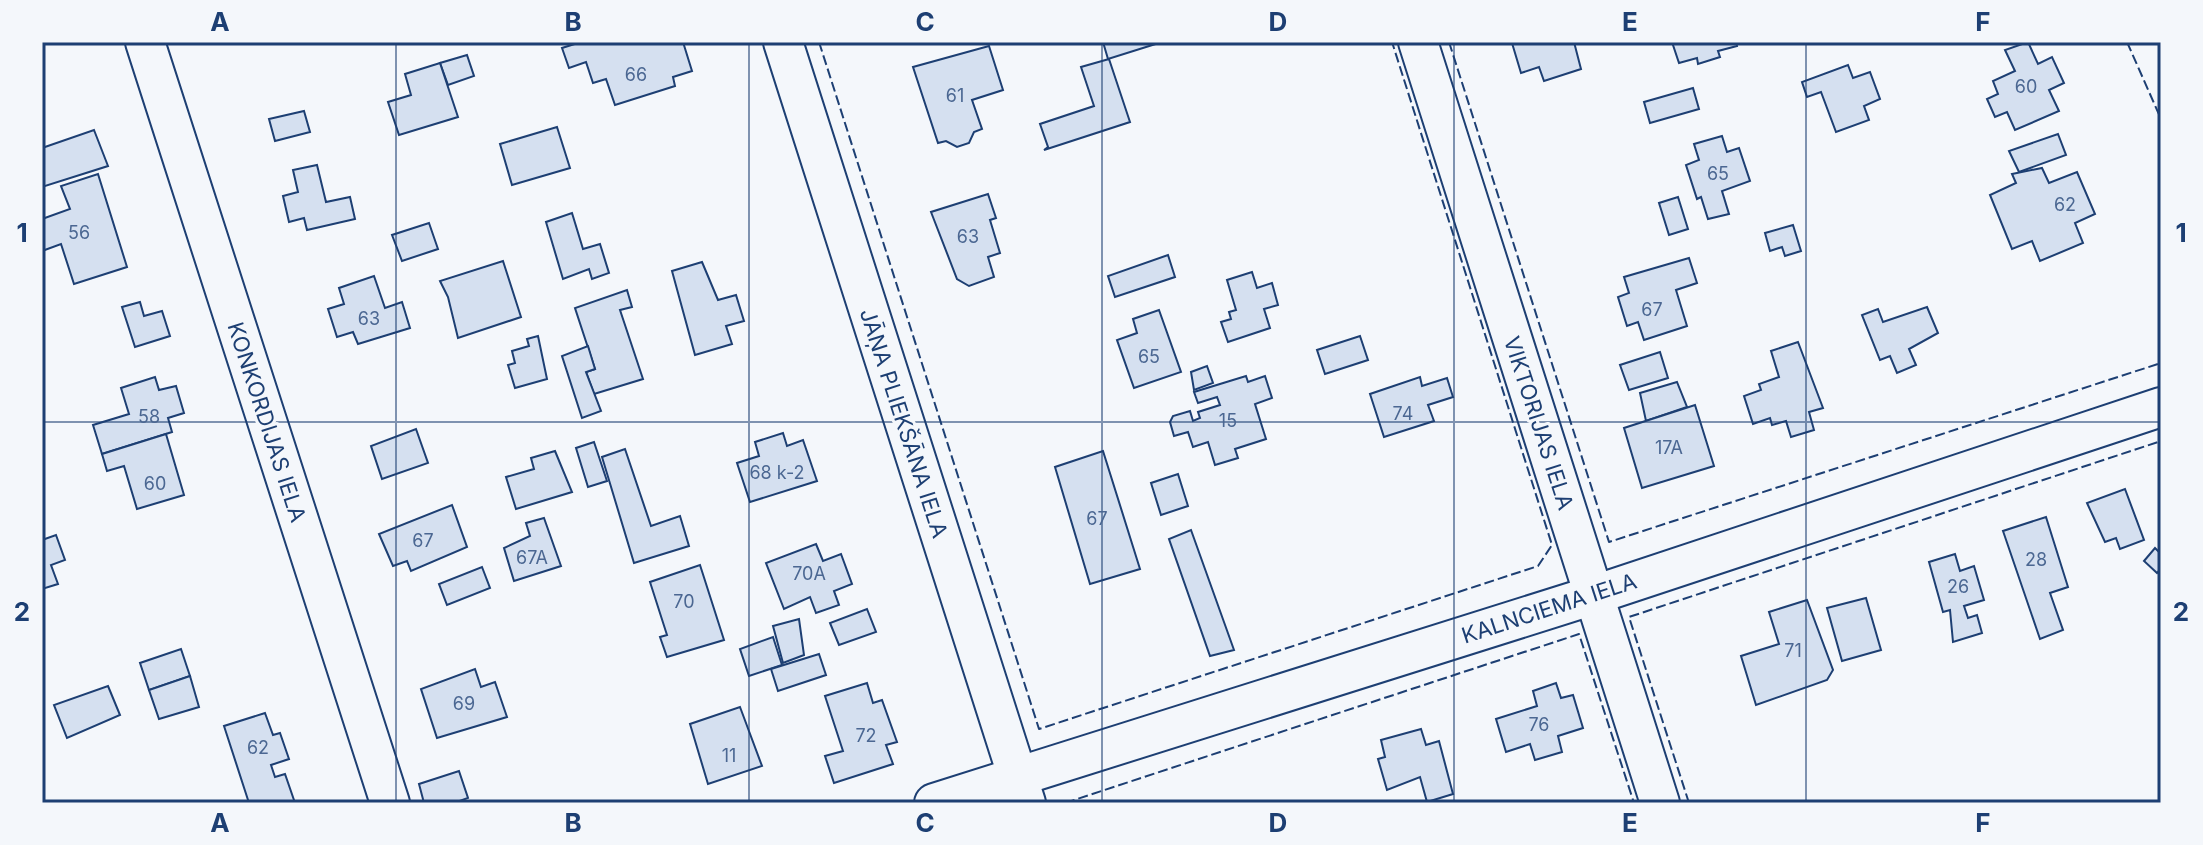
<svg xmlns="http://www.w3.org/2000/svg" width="2203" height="845" viewBox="0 0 2203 845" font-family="Inter,sans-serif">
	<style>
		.building { fill: #d5e0f0; stroke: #1d3f73; stroke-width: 2 }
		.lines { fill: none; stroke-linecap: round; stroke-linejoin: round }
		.minor-casing { stroke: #1d3f73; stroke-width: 42 }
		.minor { stroke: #f4f7fb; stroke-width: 38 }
		.fence { stroke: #1d3f73; stroke-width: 2; stroke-dasharray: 10 4; stroke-linecap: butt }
		.grid { fill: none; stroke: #1d3f73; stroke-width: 2; stroke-opacity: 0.55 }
		.labels { text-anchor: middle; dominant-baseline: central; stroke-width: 6; stroke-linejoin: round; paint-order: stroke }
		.number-label { font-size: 18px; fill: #4b6792 }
		.street-label { font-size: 22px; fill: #1d3f73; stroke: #f4f7fb }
		.neatline { fill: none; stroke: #1d3f73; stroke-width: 3 }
		.grid-label { font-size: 26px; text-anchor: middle; font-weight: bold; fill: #1d3f73 }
	</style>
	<rect width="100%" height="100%" fill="#f4f7fb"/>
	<g class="building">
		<polygon points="581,42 683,42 692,71 673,77 675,86 615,105 606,79 593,83 586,62 569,68 562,48"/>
		<polygon points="1103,42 1162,42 1108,59"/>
		<polygon points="1574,42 1581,69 1544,81 1539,67 1521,73 1512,43"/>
		<polygon points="1672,42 1736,42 1737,46 1718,51 1720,57 1698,64 1697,58 1679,63"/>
		<polygon points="2028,42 2038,64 2052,57 2064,83 2049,90 2059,111 2015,130 2007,112 1995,117 1987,99 1998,94 1993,81 2015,71 2005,50"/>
		<polygon points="989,46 1003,90 972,100 982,129 974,132 969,143 957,147 946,141 938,143 913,67"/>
		<polygon points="467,55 474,76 448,85 440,63"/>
		<polygon points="1109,59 1130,122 1044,150 1048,147 1040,124 1094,106 1081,67"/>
		<polygon points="440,63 458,117 399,135 388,102 411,95 405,74"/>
		<polygon points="1848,65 1853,78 1870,72 1880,99 1864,106 1869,120 1836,132 1821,92 1807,97 1802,82"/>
		<polygon points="1693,88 1699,109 1650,123 1644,102"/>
		<polygon points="304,111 310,132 275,141 269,119"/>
		<polygon points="557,127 570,168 512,185 500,144"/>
		<polygon points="94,130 108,166 42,187 42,148"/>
		<polygon points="2058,134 2066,155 2019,172 2009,151"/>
		<polygon points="1722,136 1727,152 1739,148 1750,181 1722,191 1729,214 1708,219 1701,197 1697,199 1686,165 1699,160 1694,144"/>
		<polygon points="317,165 326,202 350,197 355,219 307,230 304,218 289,222 283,196 298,192 293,170"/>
		<polygon points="2042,168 2049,183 2077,172 2095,214 2075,223 2083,243 2040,261 2032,241 2012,249 1990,195 2016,183 2012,174"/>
		<polygon points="98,174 127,267 74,284 61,244 42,251 42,219 70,209 61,186"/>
		<polygon points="988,194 996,218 990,220 1000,253 988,257 994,277 969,286 957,279 931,212"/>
		<polygon points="1678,197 1688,229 1669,235 1659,203"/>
		<polygon points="572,213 583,249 600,244 609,273 592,279 589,269 563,279 546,222"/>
		<polygon points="429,223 438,249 402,261 392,235"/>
		<polygon points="1793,225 1801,251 1785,256 1782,247 1770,251 1765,233"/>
		<polygon points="1168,255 1175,277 1115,297 1108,276"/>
		<polygon points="1689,258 1697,283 1676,290 1687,326 1644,340 1638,322 1627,326 1618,297 1629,293 1624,277"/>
		<polygon points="503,261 521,317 458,338 448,297 440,281"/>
		<polygon points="702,262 718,300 736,295 744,321 726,326 732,344 695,355 672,271"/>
		<polygon points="1252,272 1257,288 1272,283 1278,305 1264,309 1270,328 1228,342 1221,322 1231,319 1229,312 1236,310 1227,280"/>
		<polygon points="374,276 385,308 402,302 410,328 358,344 353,332 337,337 328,309 344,304 339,288"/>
		<polygon points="627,290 632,307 620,310 643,379 594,394 586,372 595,369 575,308"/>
		<polygon points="140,302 144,316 162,311 170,336 135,347 122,307"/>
		<polygon points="1927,307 1938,333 1909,349 1916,365 1897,373 1890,356 1880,360 1862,315 1878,309 1883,322"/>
		<polygon points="1159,310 1181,372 1134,388 1117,340 1137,333 1133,319"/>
		<polygon points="538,336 547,379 515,388 508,365 515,363 512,351 529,346 527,339"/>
		<polygon points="1360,336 1368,360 1325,374 1317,350"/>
		<polygon points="1798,342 1823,408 1809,412 1814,430 1791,437 1786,421 1772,425 1770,418 1753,424 1744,396 1761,390 1759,384 1779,377 1771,351"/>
		<polygon points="588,346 595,369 586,372 601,411 582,418 562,356"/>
		<polygon points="1660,352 1668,378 1629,390 1620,365"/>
		<polygon points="1207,366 1213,383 1194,390 1191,372"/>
		<polygon points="1246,376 1248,382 1265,376 1272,398 1255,404 1266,439 1235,449 1238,458 1215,465 1208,442 1193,447 1188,432 1174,436 1170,422 1173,416 1190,411 1193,421 1200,418 1198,412 1220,405 1217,397 1198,403 1194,392"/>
		<polygon points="155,377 159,390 176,386 184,413 168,418 172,432 102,454 93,425 129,414 121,388"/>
		<polygon points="1420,377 1422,386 1447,378 1453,397 1428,405 1434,421 1384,437 1370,394"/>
		<polygon points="1677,382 1687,407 1646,421 1640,393"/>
		<polygon points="1695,405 1714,466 1642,488 1624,428"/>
		<polygon points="416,429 428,463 382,479 371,446"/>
		<polygon points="783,433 787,446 803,440 817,481 750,502 737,463 759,456 755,442"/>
		<polygon points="166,434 184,495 137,509 124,466 107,471 102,454"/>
		<polygon points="594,442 607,481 588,487 576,448"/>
		<polygon points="625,449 651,526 680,516 689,546 634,563 602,457"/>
		<polygon points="555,451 572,492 516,509 506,477 534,469 531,458"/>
		<polygon points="1103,451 1140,569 1090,584 1055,467"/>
		<polygon points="1178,474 1188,506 1161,515 1151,483"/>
		<polygon points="2125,489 2144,540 2120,549 2116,538 2105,542 2087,503"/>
		<polygon points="452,505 467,547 411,571 407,561 393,566 379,534"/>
		<polygon points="2046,517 2068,587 2050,593 2063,630 2040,639 2003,531"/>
		<polygon points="544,518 561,566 514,581 504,548 530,536 526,523"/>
		<polygon points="1191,530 1234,650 1210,656 1169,539"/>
		<polygon points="56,535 65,560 51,565 58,584 42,589 42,540"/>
		<polygon points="816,544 823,561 841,554 852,584 834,591 839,605 816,613 810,597 784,609 766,563"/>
		<polygon points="2155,548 2161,554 2161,568 2157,573 2144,561"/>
		<polygon points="1955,554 1960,571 1974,566 1984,600 1964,606 1968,618 1977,615 1982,633 1953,642 1950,610 1943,612 1929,562"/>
		<polygon points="700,565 724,640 667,657 660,637 667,635 650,582"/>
		<polygon points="482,567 490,588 447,605 439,584"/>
		<polygon points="1866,598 1881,650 1842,661 1827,608"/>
		<polygon points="1807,600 1833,670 1827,680 1756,705 1741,656 1779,644 1769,612"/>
		<polygon points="867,609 876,632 839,645 830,623"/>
		<polygon points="799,619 804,655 783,663 773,626"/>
		<polygon points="773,637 782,665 749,676 740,649"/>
		<polygon points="181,649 190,676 149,690 140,663"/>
		<polygon points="819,654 826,675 778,691 771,669"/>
		<polygon points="475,669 481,687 495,682 507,717 437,738 421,689"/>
		<polygon points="190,676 199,707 159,719 149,690"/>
		<polygon points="867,683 873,703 882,700 897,742 886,745 893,764 834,783 825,756 843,751 825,696"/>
		<polygon points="1556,683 1561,698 1573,695 1583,728 1558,736 1562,752 1535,760 1530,744 1506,752 1496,719 1537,706 1533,691"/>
		<polygon points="108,686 120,715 67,738 54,705"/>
		<polygon points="740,707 762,766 708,784 690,724"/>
		<polygon points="265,713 273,735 280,733 289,759 271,765 275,777 285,774 295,803 249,803 224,726"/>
		<polygon points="1421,729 1426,745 1439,741 1453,794 1427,802 1420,777 1387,790 1378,759 1385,757 1381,740"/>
		<polygon points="459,771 468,798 454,803 424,803 419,784"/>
	</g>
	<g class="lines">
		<defs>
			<g id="minor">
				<polyline points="145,42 390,803"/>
				<polyline points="783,42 1026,803"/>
				<polyline points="1418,42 1660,803"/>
				<polyline points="934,803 1594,595 2161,407"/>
			</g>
		</defs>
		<use href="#minor" class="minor-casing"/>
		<use href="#minor" class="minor"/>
		<g class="fence">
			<polyline points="819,42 1039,729 1538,566 1552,545 1392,42"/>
			<polyline points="1449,42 1609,542 2161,363"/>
			<polyline points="2127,42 2161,119"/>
			<polyline points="1065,803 1579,634 1634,803"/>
			<polyline points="1689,803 1629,617 2161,441"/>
		</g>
	</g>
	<path class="grid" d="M396 42V803M749 42V803M1102 42V803M1454 42V803M1806 42V803M42 422H2161"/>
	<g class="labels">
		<g class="number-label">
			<text x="636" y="74">66</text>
			<text x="2026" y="86">60</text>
			<text x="955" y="95">61</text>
			<text x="1718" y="173">65</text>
			<text x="2065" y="204">62</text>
			<text x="79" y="232">56</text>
			<text x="968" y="236">63</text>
			<text x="1652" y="309">67</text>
			<text x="369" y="318">63</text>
			<text x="1149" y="356">65</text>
			<text x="1403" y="413">74</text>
			<text x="149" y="416">58</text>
			<text x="1228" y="420">15</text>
			<text x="1669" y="447">17A</text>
			<text x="777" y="472">68 k-2</text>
			<text x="155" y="483">60</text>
			<text x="1097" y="518">67</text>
			<text x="423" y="540">67</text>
			<text x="532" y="557">67A</text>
			<text x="2036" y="559">28</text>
			<text x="809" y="573">70A</text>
			<text x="1958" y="586">26</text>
			<text x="684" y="601">70</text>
			<text x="1793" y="650">71</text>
			<text x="464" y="703">69</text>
			<text x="1539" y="724">76</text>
			<text x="866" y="735">72</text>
			<text x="258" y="747">62</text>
			<text x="729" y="755">11</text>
		</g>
		<g class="street-label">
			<text transform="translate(267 422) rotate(72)">KONKORDIJAS IELA</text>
			<text transform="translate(904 423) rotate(72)">JĀŅA PLIEKŠĀNA IELA</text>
			<text transform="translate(1539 423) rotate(72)">VIKTORIJAS IELA</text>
			<text transform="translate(1549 608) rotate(-18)">KALNCIEMA IELA</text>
		</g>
	</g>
	<rect width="2203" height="845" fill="none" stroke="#f4f7fb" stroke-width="88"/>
	<rect x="44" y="44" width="2115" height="757" class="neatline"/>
	<g class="grid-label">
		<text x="220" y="31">A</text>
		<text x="573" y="31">B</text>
		<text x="925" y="31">C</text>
		<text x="1278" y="31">D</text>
		<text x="1630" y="31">E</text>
		<text x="1983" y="31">F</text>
		<text x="22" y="242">1</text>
		<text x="2181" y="242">1</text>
		<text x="22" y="621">2</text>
		<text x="2181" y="621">2</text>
		<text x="220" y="832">A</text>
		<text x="573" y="832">B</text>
		<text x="925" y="832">C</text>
		<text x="1278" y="832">D</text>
		<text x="1630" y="832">E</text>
		<text x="1983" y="832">F</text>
	</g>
</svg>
